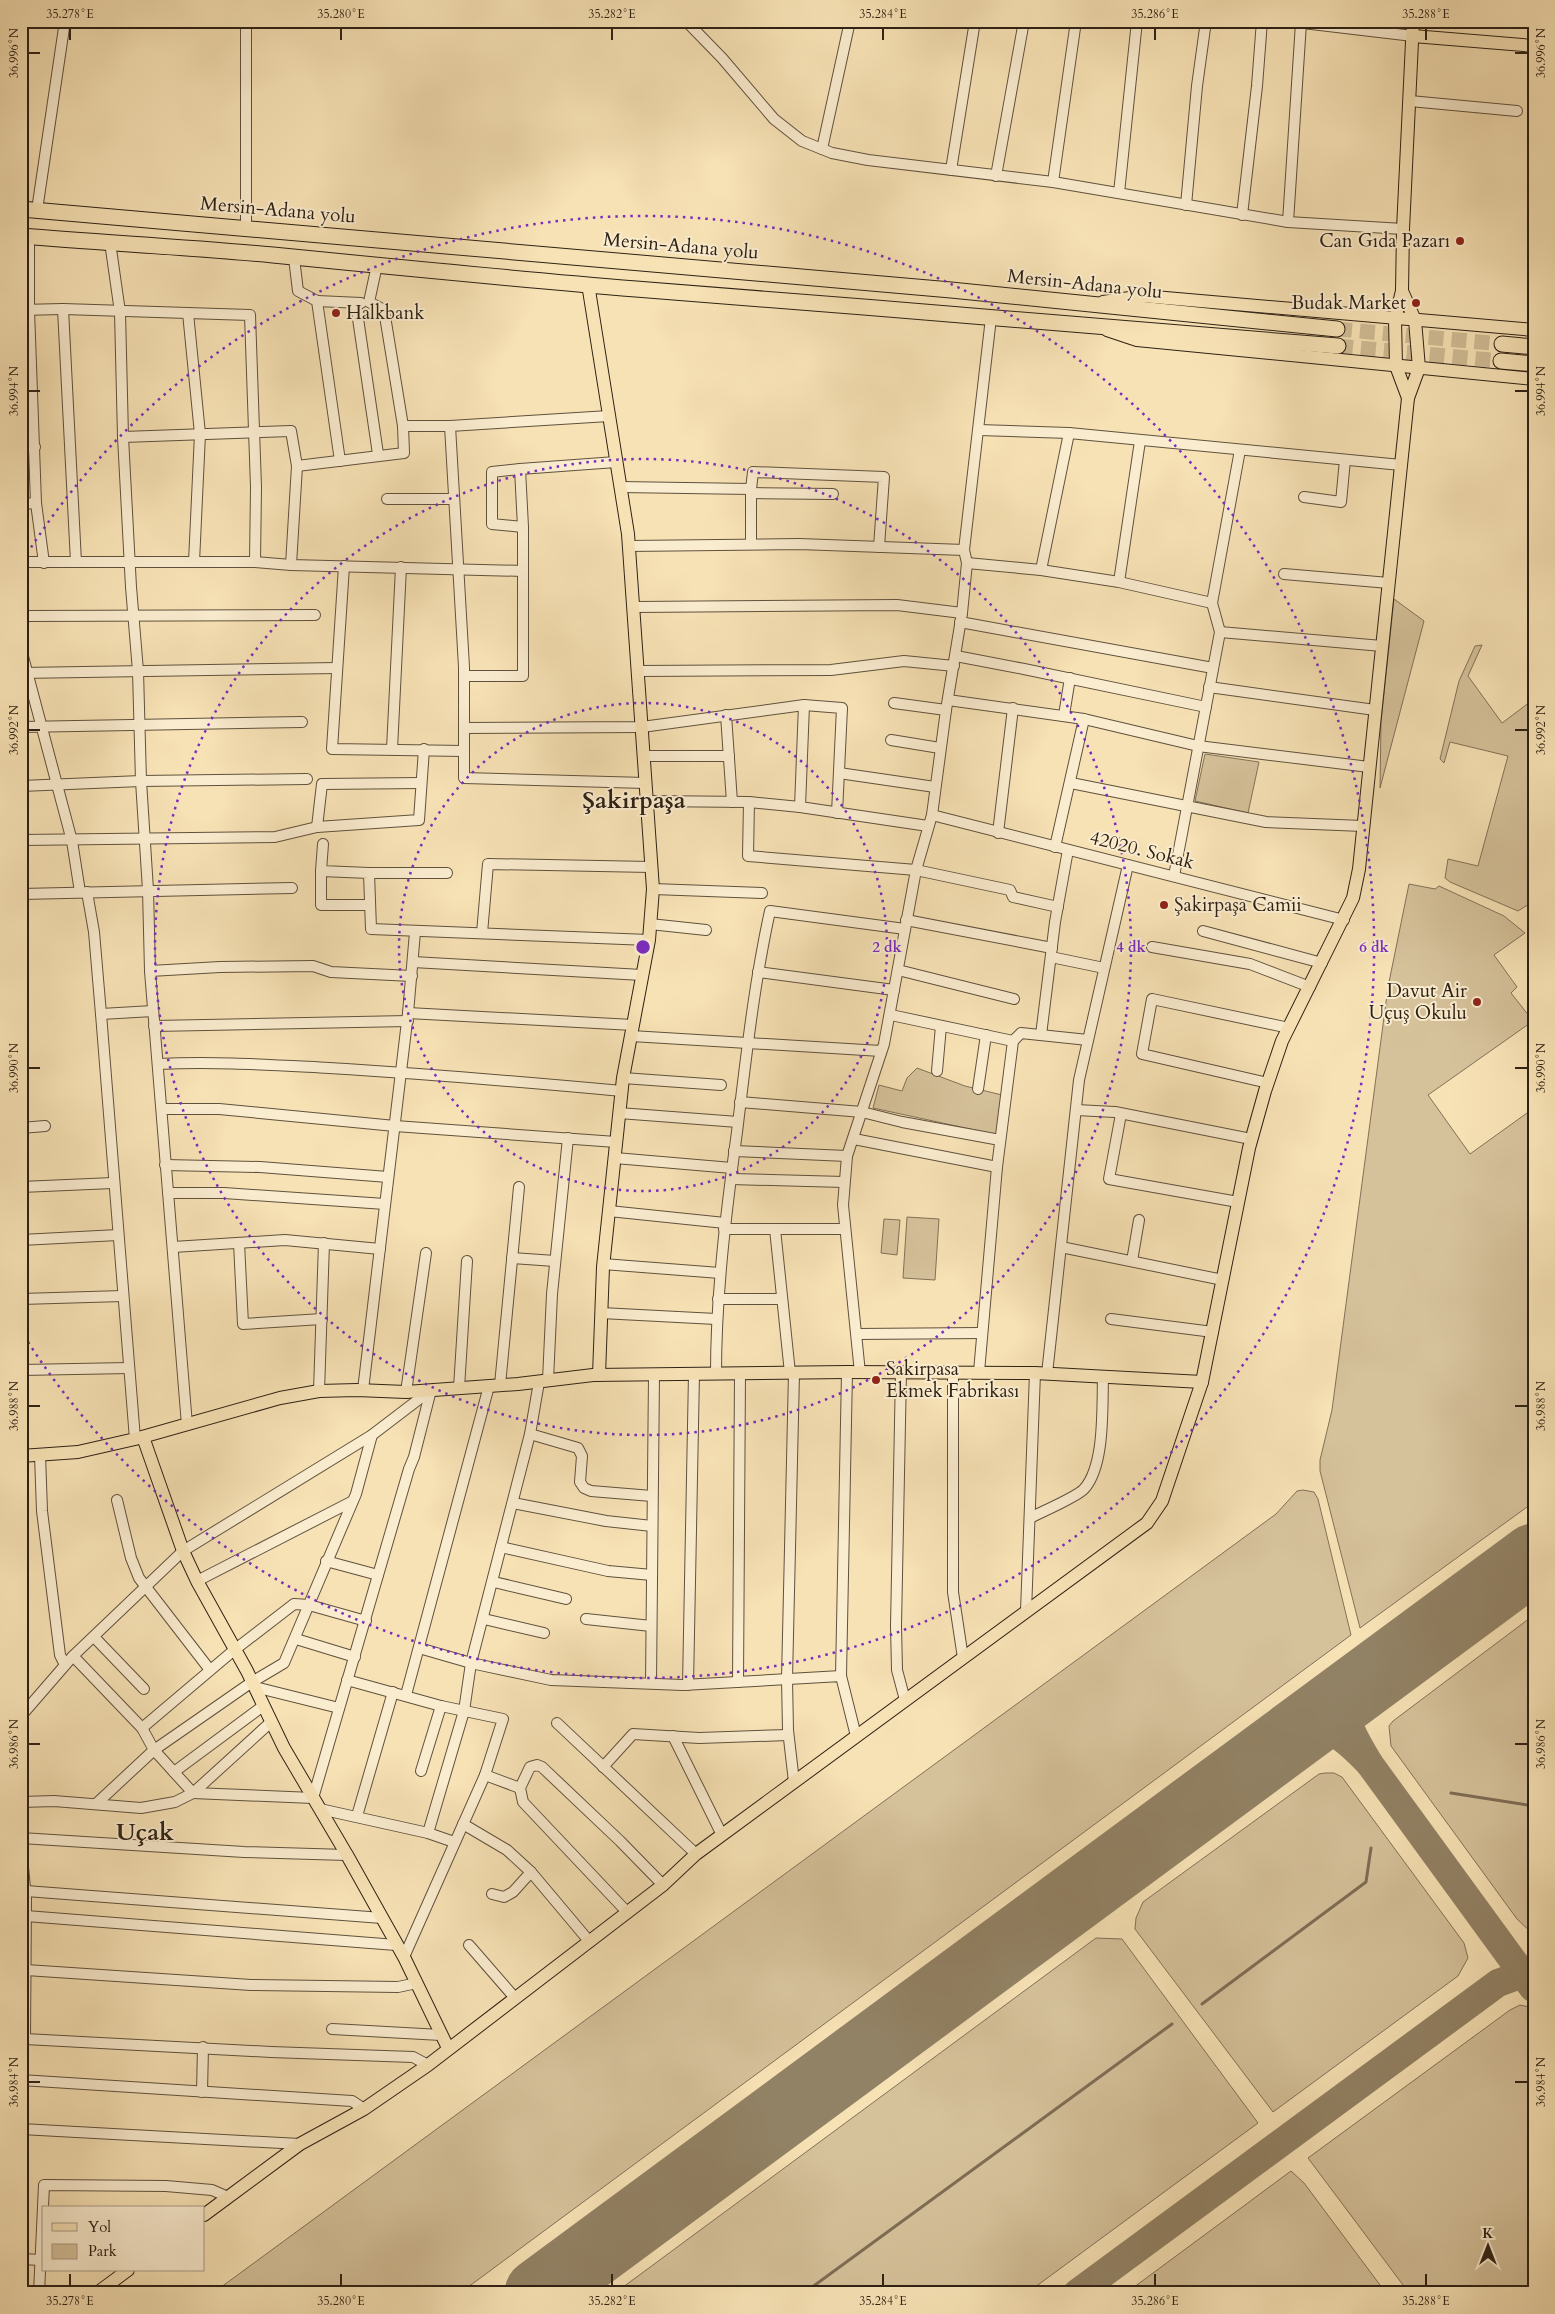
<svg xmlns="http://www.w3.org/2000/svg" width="1555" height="2314" viewBox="0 0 1555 2314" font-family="Cardo,serif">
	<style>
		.green { fill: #d5c19a; stroke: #827158 }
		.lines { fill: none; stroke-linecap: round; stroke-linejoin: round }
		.stream { stroke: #7e6d55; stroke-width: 3 }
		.taxiway { stroke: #928265; stroke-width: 28 }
		.runway { stroke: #928265; stroke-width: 69 }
		.highway-tunnel { stroke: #cfbb95; stroke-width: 15; stroke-dasharray: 15 8; stroke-linecap: butt }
		.minor-casing { stroke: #60513d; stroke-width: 12 }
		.major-casing { stroke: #2e2115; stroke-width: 14 }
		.highway-casing { stroke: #2e2115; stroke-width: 17 }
		.minor { stroke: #faeccf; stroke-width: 10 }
		.major { stroke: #f7e2b5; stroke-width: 12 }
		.highway { stroke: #f7e2b5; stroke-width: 15 }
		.ticks { fill: none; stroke: #2e2115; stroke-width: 2 }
		.ring { fill: none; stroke: #7b2cbf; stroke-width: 2.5; stroke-dasharray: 2.5 5 }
		.poi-dot { fill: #8f2418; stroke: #faeccf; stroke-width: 2 }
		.labels { text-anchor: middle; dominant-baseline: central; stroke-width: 4; stroke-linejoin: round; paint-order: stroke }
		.street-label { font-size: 19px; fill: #2e2115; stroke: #faeccf }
		.poi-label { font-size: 19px; fill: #2e2115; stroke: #faeccf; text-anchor: end }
		.district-label { font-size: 24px; font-weight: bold; fill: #2e2115; stroke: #faeccf }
		.centre { fill: #7b2cbf; stroke: #faeccf; stroke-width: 2.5 }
		.ring-label { font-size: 15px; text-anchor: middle; font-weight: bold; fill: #7b2cbf; stroke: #faeccf; stroke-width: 4; stroke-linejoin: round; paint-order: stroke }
		.neatline { fill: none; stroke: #2e2115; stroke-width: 2 }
		.ticks-label { font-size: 12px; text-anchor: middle; fill: #2e2115 }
	</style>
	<rect width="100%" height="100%" fill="#f7e2b5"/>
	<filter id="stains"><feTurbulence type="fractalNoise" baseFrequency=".004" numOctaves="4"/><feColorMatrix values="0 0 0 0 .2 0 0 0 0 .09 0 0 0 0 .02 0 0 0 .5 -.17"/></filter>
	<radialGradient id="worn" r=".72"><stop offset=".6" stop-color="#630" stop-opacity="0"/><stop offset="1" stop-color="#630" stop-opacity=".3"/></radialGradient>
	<g class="green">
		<polygon points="1394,599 1424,621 1380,788 1381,722"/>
		<polygon points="1482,645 1468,676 1502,723 1534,699 1534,901 1518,911 1450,882 1445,878 1448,859 1478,866 1508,756 1450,742 1444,763 1440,759 1459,681 1475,646"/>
		<polygon points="1205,754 1259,762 1248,813 1195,801"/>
		<polygon points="1409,884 1435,889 1439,886 1504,916 1525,933 1494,955 1517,987 1511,993 1533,1021 1428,1095 1470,1154 1534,1108 1534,1502 1360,1628 1320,1471 1320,1460 1332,1410 1388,987"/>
		<polygon points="917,1068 965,1086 1002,1095 998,1135 873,1108 879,1085 902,1091 907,1078"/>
		<polygon points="907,1217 939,1219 935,1280 903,1278"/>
		<polygon points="884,1219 900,1220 897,1255 881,1253"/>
		<polygon points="1303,1490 1314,1492 1318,1499 1351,1635 460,2293 213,2293 1276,1514 1297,1491"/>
		<polygon points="1534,1615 1534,1935 1517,1919 1391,1746 1389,1726 1393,1721"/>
		<polygon points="1325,1773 1334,1773 1342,1777 1464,1943 1468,1958 1458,1976 1273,2112 1135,1929 1136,1918 1143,1902 1319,1774"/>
		<polygon points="1096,1938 1122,1939 1258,2123 1027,2293 615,2293"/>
		<polygon points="1520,2005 1529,2007 1534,2013 1534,2293 1409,2293 1308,2158 1510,2010"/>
		<polygon points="1291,2171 1304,2183 1386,2293 1126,2293"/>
	</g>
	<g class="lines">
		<g class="stream">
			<polyline points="1451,1793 1534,1806"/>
			<polyline points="1202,2004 1366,1882 1371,1848"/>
			<polyline points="804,2293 1172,2024"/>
		</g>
		<g class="taxiway">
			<path d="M1299 1731C1327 1718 1351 1745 1369 1763 1359 1745 1339 1718 1351 1698 1355 1693 1360 1688 1364 1683"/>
			<polyline points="1369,1763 1533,1988"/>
			<polyline points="1077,2293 1498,1983 1523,1974 1534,1974"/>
		</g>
		<polyline class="runway" points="539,2293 1534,1558"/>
		<g class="highway-tunnel">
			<polyline points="1337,329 1502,344"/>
			<polyline points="1338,346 1501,361"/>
		</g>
		<defs>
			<g id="minor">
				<polyline points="246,21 246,227"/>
				<polyline points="686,21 722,58 774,119 802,141 832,153 868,160 1053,182 1288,222 1403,229"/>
				<polyline points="1286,21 1413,36"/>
				<polyline points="1410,101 1517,111"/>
				<polyline points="822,149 850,21"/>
				<polyline points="951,170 975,21"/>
				<polyline points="996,176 1024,21"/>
				<polyline points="1053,182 1076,21"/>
				<polyline points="1119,193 1137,21"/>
				<polyline points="1186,205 1197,86 1206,21"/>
				<polyline points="37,210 65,21"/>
				<polyline points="1242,215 1257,86 1262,21"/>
				<polyline points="1288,222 1301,23"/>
				<polyline points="29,236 29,310 36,503 44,563"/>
				<polyline points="110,242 120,312 123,437 131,587 138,671 141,781 148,890 150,971 187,1425"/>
				<polyline points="294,258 298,291 317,301 340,461"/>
				<polyline points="317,301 361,303"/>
				<polyline points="356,305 378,454"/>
				<polyline points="21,310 63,309"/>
				<polyline points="188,313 200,434 194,562"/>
				<polyline points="403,426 450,426 609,416"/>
				<polyline points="450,426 464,667 464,778 646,783"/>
				<polyline points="979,430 1069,433 1401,465"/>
				<polyline points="123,437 291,431 297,466 291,565"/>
				<polyline points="21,448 35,447"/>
				<polyline points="297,466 404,453 403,426 384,310 369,302 377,265"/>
				<polyline points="520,469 492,472 492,524 523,527"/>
				<polyline points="620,487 751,489 751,544"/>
				<polyline points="751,489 753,472 884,477 879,547"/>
				<polyline points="751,493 833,494"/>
				<polyline points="1304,497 1341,502 1345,460"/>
				<polyline points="387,499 454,499"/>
				<polyline points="21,504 36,503"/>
				<polyline points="628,546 799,544 964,550"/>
				<polyline points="21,562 255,562 291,565 523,571"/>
				<polyline points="76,562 63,309 250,315 256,487 255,562"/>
				<polyline points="967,563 1041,570 1119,582 1212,603"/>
				<polyline points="344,566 332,749 464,751"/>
				<polyline points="1041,570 1069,433"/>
				<polyline points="1284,574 1389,583"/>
				<polyline points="1119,582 1140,441"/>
				<polyline points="633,607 897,605 962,613"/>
				<polyline points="21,616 315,615"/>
				<polyline points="960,622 1213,668"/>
				<polyline points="1220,632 1382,646"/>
				<polyline points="21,649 72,841 80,892"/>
				<polyline points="956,656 1024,669 1206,707"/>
				<polyline points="638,671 831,670 904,661 954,666"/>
				<polyline points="21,673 337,668"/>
				<polyline points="464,676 523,676 523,527 520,469 616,462"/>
				<polyline points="1209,687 1375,710"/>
				<polyline points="948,700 1084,719 1198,746 1369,767"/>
				<polyline points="894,703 946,710"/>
				<polyline points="726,715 732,802"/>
				<polyline points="1064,715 1070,678"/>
				<polyline points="21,727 302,722"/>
				<polyline points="464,728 642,727 804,705 842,708 837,813"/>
				<polyline points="891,740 940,748"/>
				<polyline points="392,749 401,567"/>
				<polyline points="644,756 729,756"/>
				<polyline points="839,773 935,787"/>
				<polyline points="1071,783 1266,822 1363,826"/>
				<polyline points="21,786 141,781 307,779"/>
				<polyline points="647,801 749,802 800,807 928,826"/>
				<polyline points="749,802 748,856 916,870 1010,890 1013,897 1058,907"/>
				<polyline points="800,807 804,705"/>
				<polyline points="932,815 1344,920"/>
				<polyline points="317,827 322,784 421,783"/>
				<polyline points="998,833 1013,708"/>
				<polyline points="21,840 275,837 317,827 419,820 424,749"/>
				<polyline points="323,844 321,871 369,873 371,929 649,940"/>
				<polyline points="1055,847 1084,719"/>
				<polyline points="321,871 321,905 370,905"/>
				<polyline points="369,873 447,873"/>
				<polyline points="1174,876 1220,632 1212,603 1240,450"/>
				<polyline points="653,889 762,893"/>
				<polyline points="87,892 94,932 101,1014 135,1439"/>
				<polyline points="21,894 292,888"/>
				<polyline points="906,920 1052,948"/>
				<polyline points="650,924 706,930"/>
				<polyline points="1203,931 1322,963"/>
				<polyline points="482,933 488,864 651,867"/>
				<polyline points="1152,947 1250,964 1310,987"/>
				<polyline points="1051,957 1104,968"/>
				<polyline points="413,962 642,975"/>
				<polyline points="898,970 1014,999"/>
				<polyline points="150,971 220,967 313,966 331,972 412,976"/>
				<polyline points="758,972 894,990"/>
				<polyline points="408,1013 633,1025"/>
				<polyline points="101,1014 153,1011"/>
				<polyline points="891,1015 1013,1041 997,1167 979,1372"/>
				<polyline points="154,1026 408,1021"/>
				<polyline points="1041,1035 1055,922 1068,850"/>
				<polyline points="631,1036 881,1051"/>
				<polyline points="1013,1041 1021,1033 1088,1040"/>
				<path d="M158 1064C215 1061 272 1065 329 1068 427 1074 524 1082 622 1091"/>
				<polyline points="937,1071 941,1026"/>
				<polyline points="623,1078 721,1085"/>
				<polyline points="1268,1083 1142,1054 1152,999 1289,1028"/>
				<polyline points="978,1089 986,1035"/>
				<polyline points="740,1102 862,1112 902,1122 1000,1140"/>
				<polyline points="162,1109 219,1109 395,1126 616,1142"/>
				<polyline points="1076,1110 1115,1112 1251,1139"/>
				<polyline points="619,1113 738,1122"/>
				<polyline points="1121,1114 1109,1179 1238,1202"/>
				<polyline points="21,1128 45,1126"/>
				<polyline points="854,1139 997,1167"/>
				<polyline points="734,1151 847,1156"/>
				<polyline points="615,1158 732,1168"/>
				<polyline points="165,1165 260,1167 388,1177"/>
				<polyline points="731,1179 844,1182"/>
				<polyline points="21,1187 113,1183"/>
				<polyline points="168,1193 224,1193 385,1204"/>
				<polyline points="609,1211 725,1223"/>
				<polyline points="724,1229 845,1229"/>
				<polyline points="775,1229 790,1373"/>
				<polyline points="21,1240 118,1235"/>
				<polyline points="239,1243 243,1324 322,1319"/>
				<polyline points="173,1247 285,1240 380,1249"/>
				<polyline points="1061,1247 1223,1280"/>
				<polyline points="512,1258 555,1261"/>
				<polyline points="1132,1261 1139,1220"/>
				<polyline points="603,1264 720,1273"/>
				<polyline points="21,1299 123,1296"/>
				<polyline points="718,1299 782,1299"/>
				<polyline points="601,1313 716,1319"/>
				<polyline points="1111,1319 1213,1332"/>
				<polyline points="857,1334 982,1333"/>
				<polyline points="21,1370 129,1368"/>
				<polyline points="901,1372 896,1626 897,1670 905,1700"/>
				<polyline points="953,1372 953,1592 963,1658"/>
				<polyline points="860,1373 843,1205 847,1156 884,1044 916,870 932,815 946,710 962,613 967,563 964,550 991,318"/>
				<path d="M716 1374C716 1293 726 1213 737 1132 746 1058 754 984 770 911L905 929"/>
				<polyline points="1047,1374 1079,1080 1128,865"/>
				<polyline points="548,1380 552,1294 568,1138"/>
				<polyline points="500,1385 519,1187"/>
				<polyline points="459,1388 467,1261"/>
				<polyline points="363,1390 408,1013 415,932"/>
				<polyline points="319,1391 324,1243"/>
				<polyline points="406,1392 426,1253"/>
				<polyline points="530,1434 578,1448 582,1456 580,1482 584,1488 591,1491 652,1496"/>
				<polyline points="40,1455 42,1511 60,1655 65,1665"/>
				<polyline points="117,1500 131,1558 139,1578 210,1670"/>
				<polyline points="513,1503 606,1521 652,1526"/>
				<path d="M1030 1518C1041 1512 1077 1497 1084 1489 1105 1466 1102 1408 1103 1378"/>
				<polyline points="501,1547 608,1571 652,1575"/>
				<polyline points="326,1561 378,1575"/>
				<polyline points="197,1581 351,1502"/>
				<polyline points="494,1582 566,1599"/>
				<polyline points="1026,1611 1035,1373"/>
				<polyline points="484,1619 544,1633"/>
				<polyline points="586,1619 651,1626"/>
				<polyline points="94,1637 144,1689"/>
				<polyline points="296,1639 355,1657"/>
				<polyline points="419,1648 471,1663 551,1680 683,1685 841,1676 856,1736"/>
				<polyline points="73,1656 142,1728 154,1750 193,1793 313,1798 409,1469 414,1457 431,1390"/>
				<polyline points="841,1676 847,1372"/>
				<polyline points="347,1680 441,1706 503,1719 485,1775 404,1957"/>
				<polyline points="738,1682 740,1374"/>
				<polyline points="651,1683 654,1375"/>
				<polyline points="688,1685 694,1374"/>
				<polyline points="255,1687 339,1708"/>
				<polyline points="406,1695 489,1386"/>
				<polyline points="21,1716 73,1656 183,1551 372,1435 431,1390"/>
				<polyline points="557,1723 696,1854"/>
				<polyline points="142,1728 233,1651 294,1604 309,1605 366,1621"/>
				<polyline points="673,1736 722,1835"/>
				<polyline points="603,1767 633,1734 699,1738 788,1735"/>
				<polyline points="421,1771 441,1706"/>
				<polyline points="174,1772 263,1706"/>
				<polyline points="485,1775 520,1788"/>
				<polyline points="794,1782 788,1730 787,1679 794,1373"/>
				<polyline points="21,1802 54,1801 141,1808 175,1802 193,1793 271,1722"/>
				<polyline points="96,1804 154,1750 252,1682 284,1663 356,1494 372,1435"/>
				<polyline points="320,1809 428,1833 454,1842"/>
				<polyline points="357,1816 393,1692"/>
				<polyline points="463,1824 507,1850 531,1872 589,1941"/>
				<polyline points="428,1833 464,1711 471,1663 530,1434 539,1382"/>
				<polyline points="21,1838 244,1852 347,1855"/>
				<polyline points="21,1846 26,1899 25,2039 21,2040"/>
				<polyline points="26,1891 382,1918"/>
				<polyline points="492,1894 504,1897 513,1892 531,1872"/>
				<polyline points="627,1912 523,1802 520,1788 530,1767 537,1765 542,1767 620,1841 663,1885"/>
				<polyline points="26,1916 396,1945"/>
				<polyline points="469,1945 515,1998"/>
				<polyline points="26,1970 251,1985 398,1987 417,1983"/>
				<polyline points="332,2029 441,2035"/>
				<polyline points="25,2039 271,2052 413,2057 428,2065"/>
				<polyline points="21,2080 352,2101 364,2109"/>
				<polyline points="202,2092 203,2047"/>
				<polyline points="21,2129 300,2144"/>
				<polyline points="21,2259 41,2260"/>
				<polyline points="39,2293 44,2185 166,2186 212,2190 228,2197"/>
			</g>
			<g id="major">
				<polyline points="1413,36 1534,46"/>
				<polyline points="588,284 628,534 653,889 649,940 623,1078 603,1267 599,1375"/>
				<polyline points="1103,302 1143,296 1534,330"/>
				<polyline points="1107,330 1137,340 1534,379"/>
				<polyline points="1408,398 1396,366 1395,319 1402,291 1403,229 1413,21"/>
				<polyline points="143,1437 183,1551 197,1581 247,1671 284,1748 347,1855 404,1957 448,2048"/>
				<polyline points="21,1456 78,1452 135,1439 280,1398 319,1391 357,1390 406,1392 518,1384 593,1375 847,1372 1035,1373 1202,1382 1249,1148 1265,1091 1282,1041 1353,898 1359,869 1408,398 1419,368 1415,320 1402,291"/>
				<polyline points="204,2215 300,2144 364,2109 428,2065 663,1885 696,1854 1147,1523 1162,1501 1202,1382"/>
				<polyline points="97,2293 128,2270"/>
			</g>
			<g id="highway">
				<polyline points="21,209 951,290 1337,329"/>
				<path d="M21 236C105 243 189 247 273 255 394 267 515 279 636 289 870 308 1104 325 1338 346"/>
				<polyline points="1502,344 1534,347"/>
				<polyline points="1501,361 1534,364"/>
			</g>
		</defs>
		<use href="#minor" class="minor-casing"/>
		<use href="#major" class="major-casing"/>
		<use href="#highway" class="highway-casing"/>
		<use href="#minor" class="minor"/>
		<use href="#major" class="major"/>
		<use href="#highway" class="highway"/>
	</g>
	<path class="ticks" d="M70 28V40M341 28V40M612 28V40M883 28V40M1155 28V40M1426 28V40M28 53H40M1515 53H1528M28 391H40M1515 391H1528M28 730H40M1515 730H1528M28 1068H40M1515 1068H1528M28 1406H40M1515 1406H1528M28 1744H40M1515 1744H1528M28 2082H40M1515 2082H1528M70 2274V2286M341 2274V2286M612 2274V2286M883 2274V2286M1155 2274V2286M1426 2274V2286"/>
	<g class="ring">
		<circle cx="643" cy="947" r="244"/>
		<circle cx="643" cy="947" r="488"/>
		<path d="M23 560A731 731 0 1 1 23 1334"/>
	</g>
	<g class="poi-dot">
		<circle cx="1460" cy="241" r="5"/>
		<circle cx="1416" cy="303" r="5"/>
		<circle cx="336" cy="313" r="5"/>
		<circle cx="1164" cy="905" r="5"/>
		<circle cx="1477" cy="1002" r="5"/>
		<circle cx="876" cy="1380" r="5"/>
	</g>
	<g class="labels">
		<g class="street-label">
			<text transform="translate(278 210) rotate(5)">Mersin-Adana yolu</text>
			<text transform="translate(681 246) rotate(5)">Mersin-Adana yolu</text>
			<text transform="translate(1085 284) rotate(6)">Mersin-Adana yolu</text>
			<text transform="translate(1142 850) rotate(14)">42020. Sokak</text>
		</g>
		<g class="poi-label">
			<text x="1450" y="241">Can Gıda Pazarı</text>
			<text x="1406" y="303">Budak Market</text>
			<text x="346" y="313" text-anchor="start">Halkbank</text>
			<text x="1174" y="905" text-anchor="start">Şakirpaşa Camii</text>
			<text x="1467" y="991">Davut Air<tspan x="1467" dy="22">Uçuş Okulu</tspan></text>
			<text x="886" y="1369" text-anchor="start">Sakirpasa<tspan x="886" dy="22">Ekmek Fabrikası</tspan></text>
		</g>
		<g class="district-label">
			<text x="634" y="800">Şakirpaşa</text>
			<text x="145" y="1832">Uçak</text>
		</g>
	</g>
	<circle cx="643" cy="947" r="8" class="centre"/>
	<g class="ring-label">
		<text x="887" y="952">2 dk</text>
		<text x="1131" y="952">4 dk</text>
		<text x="1374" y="952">6 dk</text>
	</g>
	<rect width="1555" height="2314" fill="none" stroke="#f7e2b5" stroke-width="55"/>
	<rect x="42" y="2206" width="162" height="65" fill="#faeccf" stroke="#a89b85"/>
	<rect x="52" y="2223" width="25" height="8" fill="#f7e2b5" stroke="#a89b85"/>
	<text x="88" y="2232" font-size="15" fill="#2e2115">Yol</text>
	<rect x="52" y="2244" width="25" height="15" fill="#d5c19a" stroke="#a89b85"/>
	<text x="88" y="2256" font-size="15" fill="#2e2115">Park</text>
	<g transform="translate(1488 2246)" stroke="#faeccf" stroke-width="4" paint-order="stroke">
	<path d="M0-4L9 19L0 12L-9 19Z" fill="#2e2115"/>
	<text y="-8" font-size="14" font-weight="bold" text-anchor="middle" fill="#2e2115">K</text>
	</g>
	<rect x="28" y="28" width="1500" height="2258" class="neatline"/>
	<g class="ticks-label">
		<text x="70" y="18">35.278°E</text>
		<text x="341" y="18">35.280°E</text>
		<text x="612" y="18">35.282°E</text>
		<text x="883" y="18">35.284°E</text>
		<text x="1155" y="18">35.286°E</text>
		<text x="1426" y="18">35.288°E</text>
		<text transform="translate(14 53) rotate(-90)" y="4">36.996°N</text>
		<text transform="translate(1541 53) rotate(-90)" y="4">36.996°N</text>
		<text transform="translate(14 391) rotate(-90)" y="4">36.994°N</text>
		<text transform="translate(1541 391) rotate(-90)" y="4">36.994°N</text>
		<text transform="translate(14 730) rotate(-90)" y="4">36.992°N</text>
		<text transform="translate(1541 730) rotate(-90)" y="4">36.992°N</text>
		<text transform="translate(14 1068) rotate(-90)" y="4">36.990°N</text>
		<text transform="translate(1541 1068) rotate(-90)" y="4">36.990°N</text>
		<text transform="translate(14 1406) rotate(-90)" y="4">36.988°N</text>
		<text transform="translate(1541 1406) rotate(-90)" y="4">36.988°N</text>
		<text transform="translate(14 1744) rotate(-90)" y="4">36.986°N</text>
		<text transform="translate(1541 1744) rotate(-90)" y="4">36.986°N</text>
		<text transform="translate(14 2082) rotate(-90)" y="4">36.984°N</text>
		<text transform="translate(1541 2082) rotate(-90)" y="4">36.984°N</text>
		<text x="70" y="2305">35.278°E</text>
		<text x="341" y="2305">35.280°E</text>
		<text x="612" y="2305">35.282°E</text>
		<text x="883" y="2305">35.284°E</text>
		<text x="1155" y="2305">35.286°E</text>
		<text x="1426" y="2305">35.288°E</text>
	</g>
	<rect width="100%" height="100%" filter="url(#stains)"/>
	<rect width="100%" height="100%" fill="url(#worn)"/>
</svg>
